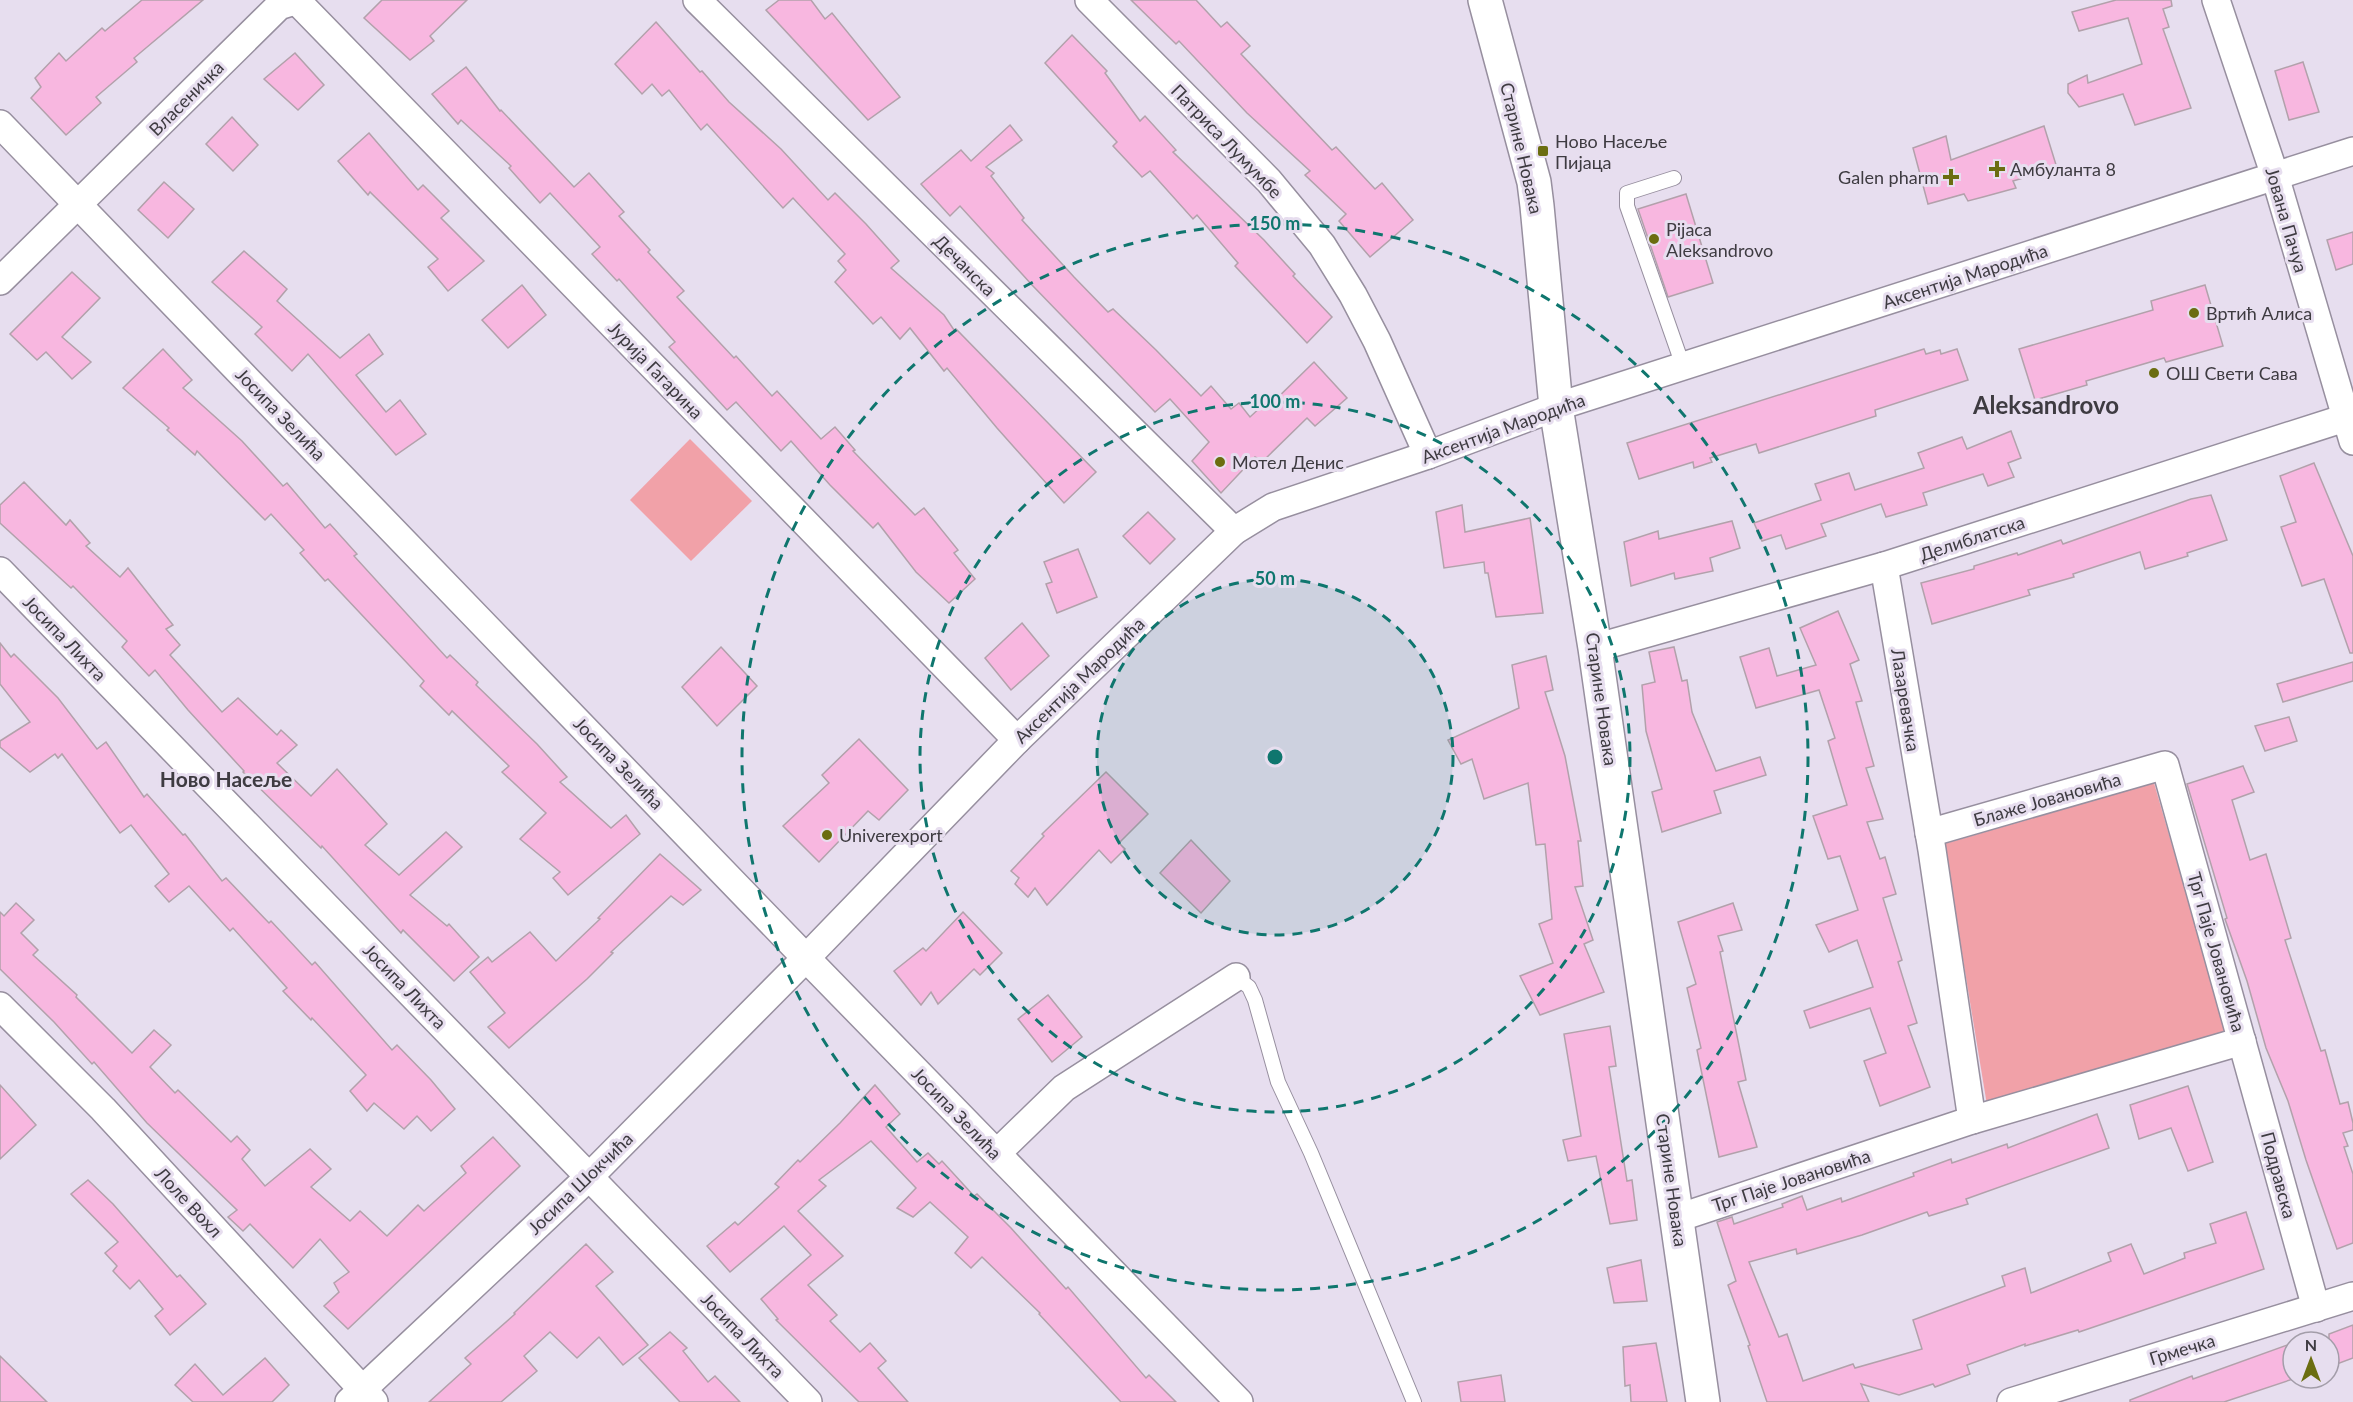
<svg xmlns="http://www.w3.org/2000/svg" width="2353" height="1402" viewBox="0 0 2353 1402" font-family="Lato,sans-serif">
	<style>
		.green { fill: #f1a1a8 }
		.building { fill: #f8b7e0; stroke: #b2a1ab; stroke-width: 1.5 }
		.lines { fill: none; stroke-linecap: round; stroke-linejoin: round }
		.service-casing { stroke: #978f9f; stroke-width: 16 }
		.minor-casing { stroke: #978f9f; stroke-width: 30 }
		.tertiary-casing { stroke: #978f9f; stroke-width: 36 }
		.service { stroke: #fff; stroke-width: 14 }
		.minor { stroke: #fff; stroke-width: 27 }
		.tertiary { stroke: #fff; stroke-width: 33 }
		.ring { fill: none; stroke: #0f766e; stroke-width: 3; stroke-dasharray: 10 8 }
		.poi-dot { fill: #6b6d10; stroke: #e7deef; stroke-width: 2 }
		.labels { text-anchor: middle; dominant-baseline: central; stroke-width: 6; stroke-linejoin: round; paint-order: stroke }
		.street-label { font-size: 18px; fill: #3e3b41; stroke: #e7deef }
		.poi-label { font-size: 18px; fill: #3e3b41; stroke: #e7deef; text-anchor: start }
		.quarter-label { font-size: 21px; font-weight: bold; fill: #3e3b41; stroke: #e7deef }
		.district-label { font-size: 24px; font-weight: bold; fill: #3e3b41; stroke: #e7deef }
		.centre { fill: #0f766e; stroke: #e7deef; stroke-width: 3 }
		.ring-label { font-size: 18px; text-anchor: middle; font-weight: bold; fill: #0f766e; stroke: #e7deef; stroke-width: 6; stroke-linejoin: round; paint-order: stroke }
	</style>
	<rect width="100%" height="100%" fill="#e7deef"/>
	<g class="green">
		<polygon points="690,439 752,501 691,561 630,500"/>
		<polygon points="2154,783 2227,1035 1987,1105 1944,844"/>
	</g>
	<g class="building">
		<polygon points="142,0 203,0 134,58 137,62 96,97 101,103 66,135 31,98 41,87 35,78 59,53 66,61 102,28 105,31"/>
		<polygon points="382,0 467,0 430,36 434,41 410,60 364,18"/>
		<polygon points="779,0 811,0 825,19 832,13 900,97 868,120 766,10"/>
		<polygon points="1131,0 1196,0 1221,27 1227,22 1250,46 1241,54 1332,150 1336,147 1375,189 1382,183 1413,220 1370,257 1339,221 1346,214 1305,175 1310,171 1247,113 1179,41 1176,44"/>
		<polygon points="2116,0 2171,0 2172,6 2163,9 2169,27 2163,29 2191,108 2135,125 2123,94 2079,107 2068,93 2068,84 2087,75 2088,83 2142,64 2128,18 2079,31 2072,12"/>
		<polygon points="656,22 700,72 702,71 729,102 781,149 828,200 835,193 866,224 899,261 891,268 944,315 954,330 956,329 1096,472 1064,503 997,428 947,368 944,371 910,328 900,339 881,317 873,324 835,282 846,270 838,261 845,254 793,198 783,208 707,124 701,130 669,90 662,96 652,84 642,94 615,64"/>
		<polygon points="1072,35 1107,71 1105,73 1140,121 1145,116 1176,150 1173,152 1264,240 1295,274 1293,276 1332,317 1307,343 1235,266 1238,263 1197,215 1193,219 1150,171 1142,177 1113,146 1117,142 1045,63"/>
		<polygon points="295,53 324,85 298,110 264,79"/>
		<polygon points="2303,62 2319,112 2289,120 2275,71"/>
		<polygon points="466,67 500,111 501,110 574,187 589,173 624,212 619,216 650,250 648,252 684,291 677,297 734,358 736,356 772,396 777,391 821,439 835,427 855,450 853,451 915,515 924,508 958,550 954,553 975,579 949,603 916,572 878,523 873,528 830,485 791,441 781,451 736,402 727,410 669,347 675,342 619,279 617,281 592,254 600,247 550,193 540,203 509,168 511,166 461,120 458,124 432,94"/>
		<polygon points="232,117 258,145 233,171 206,144"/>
		<polygon points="1010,125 1022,140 986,167 994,173 991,176 1024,218 1022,220 1074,277 1108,312 1113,309 1156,350 1201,396 1211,386 1231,409 1239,403 1250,417 1263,405 1266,409 1314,362 1347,398 1315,426 1307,418 1263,461 1255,457 1221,493 1192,461 1209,442 1170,399 1155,412 1032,285 960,206 950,216 921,184 961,150 971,161"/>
		<polygon points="2044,126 2057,168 2013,181 2016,188 1983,197 1968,201 1964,194 1928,204 1913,148 1946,136 1951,160"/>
		<polygon points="369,133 418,190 423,185 449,211 441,218 484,261 448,291 428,267 438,259 370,192 368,195 338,161"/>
		<polygon points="164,182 194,209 168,238 138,210"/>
		<polygon points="1686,194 1713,283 1668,297 1638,209"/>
		<polygon points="2353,232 2353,264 2336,270 2327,240"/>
		<polygon points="244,251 287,289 277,301 340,358 369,334 383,354 356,375 386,412 400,400 426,434 396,455 308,354 292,371 255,334 262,327 212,282"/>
		<polygon points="72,272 100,298 62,337 91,362 72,379 46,352 37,360 10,334"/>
		<polygon points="522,285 546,315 508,348 482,320"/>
		<polygon points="2205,285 2223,346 2166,362 2164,358 2086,381 2087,385 2035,400 2019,349 2153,310 2151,301"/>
		<polygon points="163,349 192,380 183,388 242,441 283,486 287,483 325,528 330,524 357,554 354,556 447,658 450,655 478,682 476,685 537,744 567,777 560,782 611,828 626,815 640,834 568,895 553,878 560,872 520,839 546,813 502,772 509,766 452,711 449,715 420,686 424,681 328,579 325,581 300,553 304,550 271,514 265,520 197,451 195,455 167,430 169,428 123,388"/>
		<polygon points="1924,349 1926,354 1940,350 1941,354 1957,349 1968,380 1875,410 1876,416 1759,453 1756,444 1710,458 1712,462 1694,468 1693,462 1639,479 1627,443"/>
		<polygon points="2011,431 2021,458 2008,463 2014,477 1988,486 1983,474 1923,493 1927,505 1886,517 1881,504 1821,524 1826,536 1786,549 1781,535 1762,541 1754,523 1821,500 1815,484 1849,473 1855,490 1924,468 1918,453 1962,437 1967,449"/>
		<polygon points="2314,463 2353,556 2353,653 2350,653 2324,579 2302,586 2281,527 2296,522 2280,476"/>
		<polygon points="24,482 66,525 70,520 90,543 86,546 120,577 128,568 173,625 166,629 180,645 170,655 222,712 238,698 277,735 281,730 297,745 277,763 311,796 337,769 387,824 365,845 399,875 446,832 462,847 410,895 447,926 449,924 479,957 454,981 403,930 401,933 322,846 321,848 243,772 244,771 188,710 155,670 149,676 122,647 127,641 73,586 71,588 0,523 0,505"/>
		<polygon points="2211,495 2227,540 2187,553 2188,556 2145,569 2140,552 2073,574 2074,577 2028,590 2030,595 1932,624 1921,583 1974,569 1974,566 2017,553 2018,555 2061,540 2063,544 2191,499"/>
		<polygon points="1462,505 1465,532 1530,518 1543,613 1496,617 1488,573 1485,573 1484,562 1444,568 1436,512"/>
		<polygon points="1148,512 1175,539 1150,564 1123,536"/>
		<polygon points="1732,521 1740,548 1710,558 1713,571 1675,579 1674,573 1631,586 1624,542 1658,531 1659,539"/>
		<polygon points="1078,549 1097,597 1057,613 1046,584 1052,582 1044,562"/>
		<polygon points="1838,611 1859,660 1850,664 1862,701 1856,702 1874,766 1866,768 1883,819 1867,822 1880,859 1885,857 1896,894 1883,898 1902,960 1898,962 1917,1023 1908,1026 1930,1087 1880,1106 1864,1061 1886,1053 1870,1008 1810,1028 1804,1011 1873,987 1857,940 1829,952 1816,925 1858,910 1840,856 1828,859 1813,816 1847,805 1828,741 1835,738 1819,690 1756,708 1740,657 1769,648 1777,676 1816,665 1800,628"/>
		<polygon points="1022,623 1049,656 1011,690 985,658"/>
		<polygon points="0,643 11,657 14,654 58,698 97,749 106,742 144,797 147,794 183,835 185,834 222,881 226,878 269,923 271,921 312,965 315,962 392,1050 397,1045 431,1080 455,1109 431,1131 417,1116 404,1129 374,1103 367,1111 350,1091 366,1075 312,1018 311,1020 283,991 287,988 233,928 230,931 189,886 169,902 155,886 169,874 131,825 120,833 62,754 58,758 55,754 30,772 0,747 0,741 30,722 0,684"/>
		<polygon points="721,647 757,686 717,726 682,687"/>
		<polygon points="1674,647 1682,681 1687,680 1692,712 1716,771 1760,757 1766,775 1714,791 1721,813 1662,832 1652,792 1662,789 1646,731 1642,685 1655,682 1649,652"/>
		<polygon points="1546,656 1553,690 1545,692 1565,756 1581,841 1578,841 1583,886 1575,887 1593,940 1584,944 1604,992 1540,1015 1520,976 1553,963 1539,924 1552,919 1545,844 1536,845 1528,783 1484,799 1472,759 1461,764 1448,740 1519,708 1512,665"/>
		<polygon points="2353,662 2353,681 2283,702 2277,684"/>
		<polygon points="2289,717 2297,741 2265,751 2255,726"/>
		<polygon points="859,739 908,790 879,820 868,811 819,862 783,826 829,783 822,775"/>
		<polygon points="2243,766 2254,792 2232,800 2250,860 2266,854 2291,938 2285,940 2321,1051 2325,1050 2340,1104 2348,1102 2353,1123 2353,1130 2343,1133 2348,1146 2344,1147 2353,1174 2353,1243 2337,1249 2306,1160 2288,1101 2266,1048 2247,981 2225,919 2227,918 2187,784"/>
		<polygon points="1106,772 1148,814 1119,843 1125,849 1111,863 1099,850 1047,905 1035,888 1028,897 1015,884 1019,878 1011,871 1044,836 1042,834"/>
		<polygon points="1191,840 1230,881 1201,913 1160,873"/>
		<polygon points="660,854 701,890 683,905 671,896 611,952 613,953 587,979 509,1048 488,1027 505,1013 470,972 488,957 492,962 530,932 556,961 600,919 598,918"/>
		<polygon points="16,903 34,920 21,933 38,950 33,955 77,995 76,997 132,1053 154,1030 171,1045 150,1067 175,1093 178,1090 231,1142 237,1136 250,1150 242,1159 265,1186 310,1149 331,1169 311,1187 350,1221 360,1211 387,1236 418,1205 424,1211 466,1173 461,1166 493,1137 520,1166 348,1329 324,1306 339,1292 334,1283 349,1272 320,1239 293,1268 250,1224 243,1231 228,1217 237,1210 147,1123 94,1062 92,1064 54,1022 0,969 0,912 4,916"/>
		<polygon points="1733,903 1742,930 1718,936 1723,951 1720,952 1746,1080 1738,1082 1757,1147 1719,1157 1697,1050 1701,1048 1687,988 1696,984 1678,922"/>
		<polygon points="963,912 1002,953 980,975 974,969 938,1004 931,992 921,1005 894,971 923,948 926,951"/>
		<polygon points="1048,995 1082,1037 1052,1062 1018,1019"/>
		<polygon points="1610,1026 1616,1066 1609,1067 1627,1181 1632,1180 1637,1220 1610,1224 1596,1156 1568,1161 1563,1140 1581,1136 1564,1034"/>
		<polygon points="0,1085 36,1125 0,1159"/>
		<polygon points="875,1085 900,1114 886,1127 917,1162 928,1153 939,1164 942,1161 974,1196 977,1194 1011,1228 1066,1289 1068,1287 1146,1378 1149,1375 1176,1402 1121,1402 1039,1314 1040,1313 982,1257 971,1268 955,1253 968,1237 930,1202 913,1217 897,1208 916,1188 871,1141 819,1180 826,1186 798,1211 843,1256 808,1285 837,1315 830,1321 860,1352 870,1343 886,1361 878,1368 908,1402 859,1402 776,1320 778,1319 761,1299 811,1255 784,1226 730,1272 707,1246 735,1222 738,1225 779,1187 775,1184 798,1160 800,1162 840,1123"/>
		<polygon points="2188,1086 2213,1162 2188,1171 2171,1128 2139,1139 2130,1105"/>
		<polygon points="2097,1114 2109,1148 1966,1199 1968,1204 1929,1216 1927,1212 1862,1235 1797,1254 1796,1249 1749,1262 1779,1337 1787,1334 1803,1381 1853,1364 1855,1368 1922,1349 1913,1320 2005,1286 2002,1276 2025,1268 2031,1293 2111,1261 2108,1253 2131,1244 2144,1274 2185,1258 2184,1253 2216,1243 2210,1224 2246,1212 2264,1269 2079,1332 2078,1330 2025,1346 2025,1344 1967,1365 1970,1374 1935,1387 1933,1384 1899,1395 1861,1384 1869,1402 1767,1402 1748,1346 1750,1345 1728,1285 1736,1281 1717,1222 1732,1217 1734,1224 1783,1207 1782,1204 1802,1196 1807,1210 1841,1198 1842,1202 1914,1176 1913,1173 1951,1159 1952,1163 2007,1144 2008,1148"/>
		<polygon points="88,1180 113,1204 177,1277 180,1275 206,1304 170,1335 155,1316 163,1309 139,1280 130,1289 113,1271 117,1266 105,1253 118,1242 71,1194"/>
		<polygon points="586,1244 613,1272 596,1286 648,1345 623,1365 599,1337 577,1358 550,1332 524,1356 537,1371 501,1402 429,1402 471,1364 465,1358 515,1314 514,1313"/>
		<polygon points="1641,1260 1647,1301 1614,1303 1607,1268"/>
		<polygon points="2353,1325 2353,1358 2329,1367 2329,1334"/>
		<polygon points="670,1332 687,1348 683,1351 708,1382 715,1376 740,1402 680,1402 639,1358"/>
		<polygon points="1656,1343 1667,1402 1631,1402 1630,1385 1625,1386 1623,1347"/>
		<polygon points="2293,1343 2293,1379 2224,1402 2130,1402 2130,1400 2192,1376 2193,1379"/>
		<polygon points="0,1356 47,1402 0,1402"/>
		<polygon points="265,1358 289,1385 272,1402 193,1402 175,1385 195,1364 223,1395"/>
		<polygon points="1501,1375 1505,1402 1461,1402 1458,1382"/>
	</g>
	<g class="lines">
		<defs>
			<g id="service">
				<polyline points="1674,178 1627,193 1627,206 1683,366"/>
				<polyline points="1236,977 1249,987 1255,1000 1278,1082 1311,1153 1414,1402"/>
			</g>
			<g id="minor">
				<polyline points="296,0 1017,740"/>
				<polyline points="697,0 1234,531"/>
				<polyline points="1089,0 1269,181 1322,245 1353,295 1377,341 1428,455"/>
				<polyline points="2216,0 2275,176 2353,441"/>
				<polyline points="0,124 806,958 1239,1402"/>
				<polyline points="0,281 279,6 298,0"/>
				<polyline points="1884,566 1932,850 1972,1120"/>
				<polyline points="0,571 808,1402"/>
				<polyline points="1595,648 1884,566 2345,418"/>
				<polyline points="1929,833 2165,765 2316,1308"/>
				<polyline points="0,1006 103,1109 374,1402"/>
				<polyline points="997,1153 1064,1088 1236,977"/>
				<polyline points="1678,1218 1972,1120 2242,1041"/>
				<polyline points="349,1402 590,1176 806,958 1017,740 1234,531 1273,507 1428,455 1556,407 2353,151"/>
				<polyline points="2011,1402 2353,1296"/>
			</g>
			<polyline id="tertiary" points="1485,0 1534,182 1537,206 1556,407 1595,648 1703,1402"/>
		</defs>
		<use href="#service" class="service-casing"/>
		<use href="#minor" class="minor-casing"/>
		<use href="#tertiary" class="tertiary-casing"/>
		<use href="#service" class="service"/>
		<use href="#minor" class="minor"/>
		<use href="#tertiary" class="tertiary"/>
	</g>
	<circle cx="1275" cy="757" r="178" fill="#0f766e" fill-opacity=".12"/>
	<g class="ring">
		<circle cx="1275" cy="757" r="178"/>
		<circle cx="1275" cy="757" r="355"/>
		<circle cx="1275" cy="757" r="533"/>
	</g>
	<g class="poi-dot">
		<rect x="1537" y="145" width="12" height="12" rx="3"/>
		<path d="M1994 160h6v6h6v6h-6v6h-6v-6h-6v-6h6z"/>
		<path d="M1948 168h6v6h6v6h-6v6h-6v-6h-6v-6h6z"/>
		<circle cx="1654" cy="239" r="6"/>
		<circle cx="2194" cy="313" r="6"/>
		<circle cx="2154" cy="373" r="6"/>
		<circle cx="1220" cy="462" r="6"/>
		<circle cx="827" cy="835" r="6"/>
	</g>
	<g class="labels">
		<g class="street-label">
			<text transform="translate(186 98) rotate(-45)">Власеничка</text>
			<text transform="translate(1227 141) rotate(46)">Патриса Лумумбе</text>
			<text transform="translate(1522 148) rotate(77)">Старине Новака</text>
			<text transform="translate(2287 220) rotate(74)">Јована Пачуа</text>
			<text transform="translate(965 265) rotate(45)">Дечанска</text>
			<text transform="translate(1965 276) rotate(-18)">Аксентија Мародића</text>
			<text transform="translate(656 370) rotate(46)">Јурија Гагарина</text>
			<text transform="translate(281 414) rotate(46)">Јосипа Зелића</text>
			<text transform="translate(1503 428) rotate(-20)">Аксентија Мародића</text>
			<text transform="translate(1972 538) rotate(-18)">Делиблатска</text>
			<text transform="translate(65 638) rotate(46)">Јосипа Лихта</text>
			<text transform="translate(1079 680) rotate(-44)">Аксентија Мародића</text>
			<text transform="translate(1602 699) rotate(82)">Старине Новака</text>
			<text transform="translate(1906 700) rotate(81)">Лазаревачка</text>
			<text transform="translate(619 763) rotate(46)">Јосипа Зелића</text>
			<text transform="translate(2047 799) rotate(-16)">Блаже Јовановића</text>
			<text transform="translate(2217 952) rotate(74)">Трг Паје Јовановића</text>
			<text transform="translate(405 986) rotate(46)">Јосипа Лихта</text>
			<text transform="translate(957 1113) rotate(46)">Јосипа Зелића</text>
			<text transform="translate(2279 1175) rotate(75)">Подравска</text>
			<text transform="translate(1672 1180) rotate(82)">Старине Новака</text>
			<text transform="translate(1791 1180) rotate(-18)">Трг Паје Јовановића</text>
			<text transform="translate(580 1183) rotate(-44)">Јосипа Шокчића</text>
			<text transform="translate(189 1202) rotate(47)">Лоле Вохл</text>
			<text transform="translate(743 1335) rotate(46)">Јосипа Лихта</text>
			<text transform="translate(2182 1349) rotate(-17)">Грмечка</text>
		</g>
		<g class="poi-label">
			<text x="1555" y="141">Ново Насеље<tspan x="1555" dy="21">Пијаца</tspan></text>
			<text x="2010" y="169">Амбуланта 8</text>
			<text x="1939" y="177" text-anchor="end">Galen pharm</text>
			<text x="1666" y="229">Pijaca<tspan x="1666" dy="21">Aleksandrovo</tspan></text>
			<text x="2206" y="313">Вртић Алиса</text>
			<text x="2166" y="373">ОШ Свети Сава</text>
			<text x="1232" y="462">Мотел Денис</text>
			<text x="839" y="835">Univerexport</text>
		</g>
		<g class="quarter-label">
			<text x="226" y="778">Ново Насеље</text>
		</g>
		<g class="district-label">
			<text x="2046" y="404">Aleksandrovo</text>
		</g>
	</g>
	<circle cx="1275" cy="757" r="9" class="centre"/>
	<g class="ring-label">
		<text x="1275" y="230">150 m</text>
		<text x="1275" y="408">100 m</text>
		<text x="1275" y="585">50 m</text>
	</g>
	<g transform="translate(2311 1360)"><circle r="28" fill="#e7deef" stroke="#a39da9" stroke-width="1.5"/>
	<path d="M0-4.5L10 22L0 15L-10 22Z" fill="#6b6d10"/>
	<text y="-9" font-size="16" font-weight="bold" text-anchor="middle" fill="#3e3b41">N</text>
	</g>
</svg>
